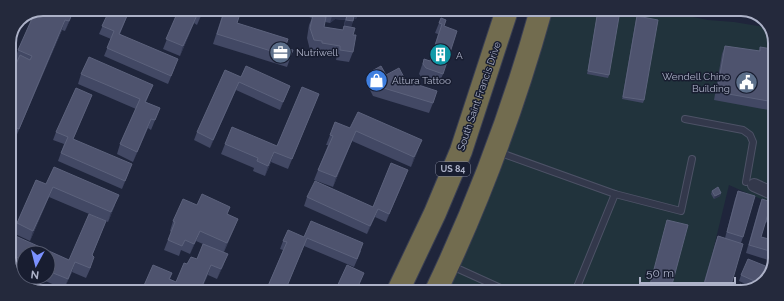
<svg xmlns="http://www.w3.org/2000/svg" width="784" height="301" viewBox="0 0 784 301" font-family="Raleway,sans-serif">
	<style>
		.green { fill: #21333c }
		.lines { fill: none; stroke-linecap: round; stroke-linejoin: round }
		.lane-casing { stroke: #4d5266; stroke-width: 8 }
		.street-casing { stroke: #4d5266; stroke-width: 14 }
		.highway-casing { stroke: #3a3f53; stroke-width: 24 }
		.lane { stroke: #33384b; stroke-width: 6 }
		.street { stroke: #33384b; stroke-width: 12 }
		.highway { stroke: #726c4f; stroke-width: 22 }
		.wall { fill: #424864; fill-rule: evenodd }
		.shaded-wall { fill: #2f354f }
		.building { fill: #4e536e; stroke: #5c627c }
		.labels { text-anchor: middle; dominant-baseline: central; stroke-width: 3; stroke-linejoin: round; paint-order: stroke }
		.shield { fill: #181d30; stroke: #80859a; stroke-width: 1 }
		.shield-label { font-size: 9px; font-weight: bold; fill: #adb2c8 }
		.poi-label { font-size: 10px; fill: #adb2c8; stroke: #181d30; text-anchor: start }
		.street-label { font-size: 10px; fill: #adb2c8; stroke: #181d30 }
		.rim { fill: none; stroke: #adb2c8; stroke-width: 2 }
	</style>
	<rect width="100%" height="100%" fill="#1f253b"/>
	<polygon class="green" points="549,10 663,11 708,20 734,22 770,28 775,40 774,205 729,185 703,292 444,291"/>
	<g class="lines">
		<defs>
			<g id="lane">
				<polyline points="685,119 743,130 750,135 753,142 746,182"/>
				<polyline points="498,152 615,194 681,211 692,159"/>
				<polyline points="452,266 507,291"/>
				<polyline points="575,292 615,194"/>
			</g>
			<polyline id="street" points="754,185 774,194"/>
			<g id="highway">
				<polyline points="398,291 435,213 461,151 507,10"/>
				<path d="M436 291C479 201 514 107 541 10"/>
			</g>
		</defs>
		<use href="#lane" class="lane-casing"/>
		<use href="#street" class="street-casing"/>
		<use href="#highway" class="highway-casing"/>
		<use href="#lane" class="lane"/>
		<use href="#street" class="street"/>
		<use href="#highway" class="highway"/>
	</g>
	<g class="wall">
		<polygon points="75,9 65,31 62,30 15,139 9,137 9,80 17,61 15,60 18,50"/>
		<polygon points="110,9 130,9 120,34 175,67 168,84 104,56 111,39 99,34"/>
		<polygon points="179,9 204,9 197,25 194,23 180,56 163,49"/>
		<polygon points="222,9 239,10 238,13 237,23 285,48 293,50 287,67 213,44 222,16 221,15"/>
		<path d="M307 10H362L361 14 358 13 356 19 354 18 351 27 353 35V52L349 62 336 60 337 56 318 53 319 51 310 50 307 38 309 25 312 18 306 16ZM335 19 345 20 343 30 324 27 325 22 330 23Z"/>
		<polygon points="598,10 615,11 609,75 608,78 587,74"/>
		<polygon points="728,11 736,11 735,17 727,16"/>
		<polygon points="738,11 747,11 745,17 737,16"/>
		<polygon points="637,16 644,100 643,103 622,99 636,19"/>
		<polygon points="441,18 444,26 443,74 439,84 422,78 419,74 424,59 430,61 438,34 435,33"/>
		<polygon points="725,46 759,51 760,47 772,54 775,55 774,111 714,100 722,54"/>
		<polygon points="370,72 386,75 406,81 433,103 429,113 373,96 366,82"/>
		<polygon points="81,74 153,85 146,102 160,108 151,130 148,128 133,162 117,154 120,144 136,109 78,84"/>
		<polygon points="241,77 290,86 280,110 236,90 210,148 194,140 197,132"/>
		<polygon points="319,94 288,169 271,162 265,176 253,171 254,168 221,154 225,144 277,146"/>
		<polygon points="92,95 73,139 129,172 122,189 58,161 64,144 53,140 56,132"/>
		<polygon points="350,128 418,150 411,167 352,141 333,187 314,180 328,145 326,145 330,135"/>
		<polygon points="774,155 774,188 768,187"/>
		<polygon points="405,178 386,222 375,217 367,234 304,206 307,197 373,207"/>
		<polygon points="46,184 115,205 108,222 49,197 30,241 13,233 17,223"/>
		<polygon points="712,191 721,193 720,196 714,199 711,194"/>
		<polygon points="738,191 743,237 741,243 729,292 701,292 715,244 718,236 725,238 735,199"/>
		<polygon points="762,199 774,203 773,224 765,222 761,237 773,240 773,265 770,264 771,261 746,253 759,207"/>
		<polygon points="197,205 227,214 238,219 234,229 224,252 224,264 217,279 208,275 142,290 172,273 170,279 176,282 187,264 197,259 203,244 196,241 190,254 181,250 179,256 164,250 171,232 170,231 173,221"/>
		<polygon points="106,221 92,256 91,267 86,278 72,272 64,289 36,277 48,277 48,253 24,253 24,272 11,266 9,261 9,239 69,260"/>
		<polygon points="304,237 361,251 354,267 304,246 285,291 266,291 283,250 280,249 283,241"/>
		<polygon points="768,267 761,285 754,288 739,281 741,275"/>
	</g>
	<g class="shaded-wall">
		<polygon points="74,9 75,9 65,31 69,21"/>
		<polygon points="203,9 204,9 197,25 201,15"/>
		<polygon points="338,10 348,10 345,20 335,19 330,23 333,13"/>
		<polygon points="355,10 362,10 361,14 358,13 356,19 352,18"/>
		<polygon points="754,12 759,16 753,15"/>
		<polygon points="198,13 194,23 180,56 183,46"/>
		<polygon points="65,20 62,30 15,139 19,129"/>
		<polygon points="346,20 353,21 350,31 344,26"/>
		<polygon points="239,82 236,90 210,148 213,140"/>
		<polygon points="290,86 287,94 280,110 283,102"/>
		<polygon points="319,94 315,104 288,169 292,159"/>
		<polygon points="92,95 89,103 70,147 73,139"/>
		<polygon points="151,119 148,128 133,162 137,152"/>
		<polygon points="356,131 352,141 333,187 336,177"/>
		<polygon points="422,140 418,150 411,167 414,157"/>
		<polygon points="274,152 271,162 265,176 268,166"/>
		<polygon points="132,164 129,172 122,189 125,181"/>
		<polygon points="408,170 405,178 386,222 389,214"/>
		<polygon points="53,187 49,197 30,241 33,231"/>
		<polygon points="721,193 720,196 714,199 715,196"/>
		<polygon points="119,195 115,205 108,222 111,212"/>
		<polygon points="378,209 375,217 367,234 370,226"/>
		<polygon points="238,219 234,229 223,253 227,243"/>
		<polygon points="200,231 196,241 190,254 194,244"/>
		<polygon points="228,254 224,264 217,279 221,269"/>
		<polygon points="75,262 72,272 64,289 68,279"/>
		<polygon points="211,265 208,275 201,291 200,291"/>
	</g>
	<g class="building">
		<polygon points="43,9 74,9 69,21 65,20 19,129 9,125 9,80 20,55 30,60 32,56 18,50 35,12"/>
		<polygon points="110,9 130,9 119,34 178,59 171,76 107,48 114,31 102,26"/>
		<polygon points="179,9 203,9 201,15 198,13 183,46 166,39"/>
		<polygon points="225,9 240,14 237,23 288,39 285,48 293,50 290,57 217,34"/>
		<polygon points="322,10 338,10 333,13"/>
		<polygon points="345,10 355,10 353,21 346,20 348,10"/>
		<polygon points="598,10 615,11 620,11 609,75 588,71"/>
		<polygon points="728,11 736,11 736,14 728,13"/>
		<polygon points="739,11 747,11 746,14 739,13"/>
		<polygon points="313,15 326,17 324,27 343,30 344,26 355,28 353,35 356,35 353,52 340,50 340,46 322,43 322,41 314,40 310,28"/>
		<polygon points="637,16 658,20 644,100 623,97"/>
		<polygon points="441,18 446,20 444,26 457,31 443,74 426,68 423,64 424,59 430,61 442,24 439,23"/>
		<polygon points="725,46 760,51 760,47 772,49 772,54 775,55 774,102 717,92"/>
		<polygon points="89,57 153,85 145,102 160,108 155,120 151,119 137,152 120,144 140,99 81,74"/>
		<polygon points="246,66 290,86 283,102 239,82 213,140 197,132 225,70 241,77"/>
		<polygon points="381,66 386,75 399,68 406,81 437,91 433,103 377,86 370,72"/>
		<polygon points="302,87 319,94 292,159 274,152 268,166 257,161 258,158 225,144 232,127 277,146"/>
		<polygon points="76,88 92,95 73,139 132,164 125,181 61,153 68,137 56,132"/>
		<polygon points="358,112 422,140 414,157 356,131 336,177 318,170 333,136 330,135 335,122 350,128"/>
		<polygon points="391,163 408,170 389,214 378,209 370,226 307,197 315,181 373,207"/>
		<polygon points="774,164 774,179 771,179"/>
		<polygon points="54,167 119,195 111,212 53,187 33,231 17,223 36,180 46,184"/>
		<polygon points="718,187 721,193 715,196 712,191"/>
		<polygon points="738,191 755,196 743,237 727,232"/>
		<polygon points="202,194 230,207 227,214 238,219 227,243 200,231 194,244 185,240 182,246 168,240 175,222 173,221 183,199 197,205"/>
		<polygon points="762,199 774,203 774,216 768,214 761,237 773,240 773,252 749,245"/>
		<polygon points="89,214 106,221 92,255 94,257 90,268 75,262 68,279 48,271 48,253 24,253 24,260 9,254 9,239 11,234 69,260"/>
		<polygon points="667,220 688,225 670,292 648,292"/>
		<polygon points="311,221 363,243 357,259 307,238 285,291 278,291 268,286 287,242 283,241 288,230 304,237"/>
		<polygon points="718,236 743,244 729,292 718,292 703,288"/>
		<polygon points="203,244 228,254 221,269 211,265 200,291 142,290 153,265 172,273 169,279 176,282 184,263 187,264 191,257 197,259"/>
		<polygon points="748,259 768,267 761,284 741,275"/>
		<polygon points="347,265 364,273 356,291 335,291"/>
		<polygon points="740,284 751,289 741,292 737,292"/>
	</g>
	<defs>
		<symbol id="office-disc" viewBox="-11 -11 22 22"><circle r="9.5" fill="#5c6f8a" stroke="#181d30"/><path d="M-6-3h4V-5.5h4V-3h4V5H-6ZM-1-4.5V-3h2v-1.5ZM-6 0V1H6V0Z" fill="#fff"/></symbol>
		<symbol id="building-disc" viewBox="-11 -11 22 22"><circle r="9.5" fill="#0f9aa8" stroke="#181d30"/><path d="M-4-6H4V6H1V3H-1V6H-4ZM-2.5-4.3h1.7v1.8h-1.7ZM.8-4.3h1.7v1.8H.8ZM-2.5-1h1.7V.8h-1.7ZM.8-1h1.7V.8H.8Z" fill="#fff"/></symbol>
		<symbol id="shop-disc" viewBox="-11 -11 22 22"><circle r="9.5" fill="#3f7fe0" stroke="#181d30"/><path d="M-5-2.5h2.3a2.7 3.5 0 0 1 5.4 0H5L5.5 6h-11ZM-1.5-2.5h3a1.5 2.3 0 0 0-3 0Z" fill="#fff"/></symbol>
		<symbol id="civic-disc" viewBox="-11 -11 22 22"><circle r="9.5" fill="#5c6f8a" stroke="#181d30"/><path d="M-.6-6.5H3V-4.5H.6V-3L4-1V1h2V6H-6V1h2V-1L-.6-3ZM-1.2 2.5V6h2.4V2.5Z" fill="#fff"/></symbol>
	</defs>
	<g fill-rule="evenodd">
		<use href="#office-disc" x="268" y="40" width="25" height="25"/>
		<use href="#building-disc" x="428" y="42" width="25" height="25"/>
		<use href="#shop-disc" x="364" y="68" width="25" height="25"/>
		<use href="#civic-disc" x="734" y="70" width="25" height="25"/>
	</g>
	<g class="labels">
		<rect class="shield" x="436" y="162" width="34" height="14" rx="3"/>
		<g class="shield-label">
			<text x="453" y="169">US 84</text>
		</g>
		<g class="poi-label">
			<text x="296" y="52">Nutriwell</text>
			<text x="456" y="55">A</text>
			<text x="730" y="76" text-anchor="end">Wendell Chino<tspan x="730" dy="12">Building</tspan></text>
			<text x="392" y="80">Altura Tattoo</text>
		</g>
		<g class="street-label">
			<text transform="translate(479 96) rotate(-71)">South Saint Francis Drive</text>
		</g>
	</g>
	<path d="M0 0H784V301H0ZM43 16H741A27 27 0 0 1 768 43V258A27 27 0 0 1 741 285H43A27 27 0 0 1 16 258V43A27 27 0 0 1 43 16Z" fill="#24293c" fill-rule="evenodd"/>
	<path class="rim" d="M43 16H741A27 27 0 0 1 768 43V258A27 27 0 0 1 741 285H43A27 27 0 0 1 16 258V43A27 27 0 0 1 43 16Z"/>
	<g transform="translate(36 265) rotate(187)"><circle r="19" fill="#181d30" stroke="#54596d"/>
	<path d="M0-3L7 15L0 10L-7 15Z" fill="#7b91ff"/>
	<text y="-6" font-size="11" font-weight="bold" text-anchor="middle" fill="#adb2c8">N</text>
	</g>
	<path d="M640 277v6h95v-6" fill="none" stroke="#adb2c8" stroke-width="2"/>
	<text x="646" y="277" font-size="12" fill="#adb2c8" stroke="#181d30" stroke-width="3" paint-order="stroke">50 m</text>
</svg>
